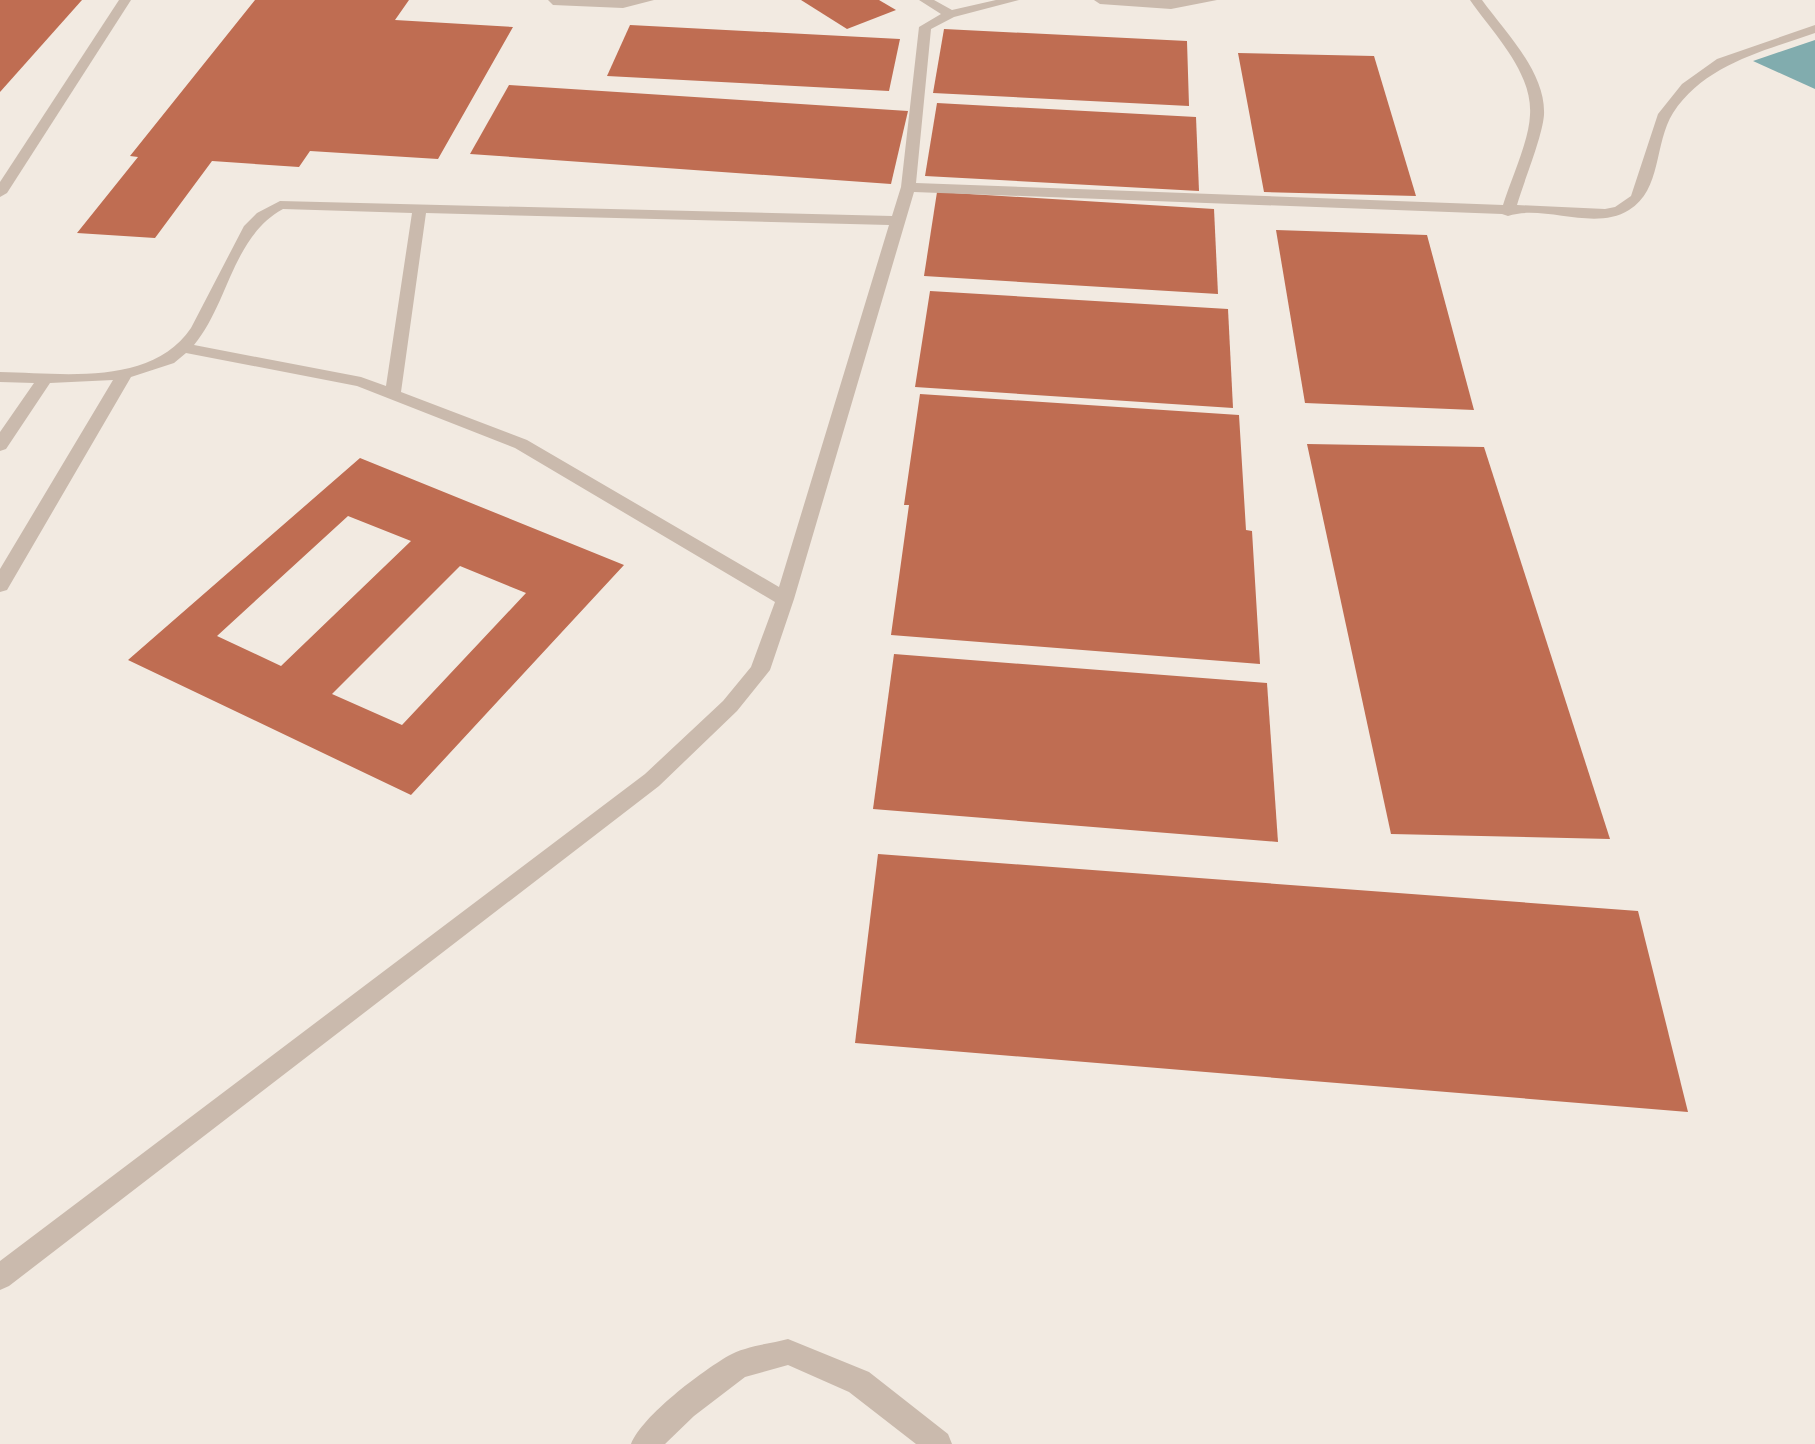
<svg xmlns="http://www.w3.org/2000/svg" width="1815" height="1444" viewBox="0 0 1815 1444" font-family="Commissioner,sans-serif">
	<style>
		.water { fill: #81acae }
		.building { fill: #bf6d52; fill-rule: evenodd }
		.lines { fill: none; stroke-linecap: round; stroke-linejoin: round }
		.service { fill: #cabaad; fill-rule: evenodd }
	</style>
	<rect width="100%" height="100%" fill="#f2eae1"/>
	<polygon class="water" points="1815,40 1815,89 1753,61"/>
	<g class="building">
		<polygon points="0,0 82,0 0,92"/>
		<polygon points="255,0 409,0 395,20 513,27 438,159 310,151 299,167 212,161 155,238 77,233 138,157 130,156"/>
		<polygon points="801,0 879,0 896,10 847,29"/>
		<polygon points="630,25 900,39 889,91 607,76"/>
		<polygon points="944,29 1187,41 1189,106 933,93"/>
		<polygon points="1238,53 1374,56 1416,196 1264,192"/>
		<polygon points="509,85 908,111 891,184 470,154"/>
		<polygon points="937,103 1196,117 1199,191 925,176"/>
		<polygon points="937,192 1214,209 1218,294 924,276"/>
		<polygon points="1276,230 1427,235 1474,410 1305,403"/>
		<polygon points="930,291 1228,309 1233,408 915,387"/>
		<polygon points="920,394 1239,415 1246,530 1252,531 1260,664 891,635 909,505 904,505"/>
		<polygon points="1307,444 1484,447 1610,839 1391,834"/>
		<path d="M360 458 624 565 411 795 128 660ZM348 516 411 541 281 666 217 636ZM460 566 526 593 402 725 332 694Z"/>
		<polygon points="894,654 1267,683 1278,842 873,809"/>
		<polygon points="878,854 1638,911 1688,1112 855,1043"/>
	</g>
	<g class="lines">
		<g class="service">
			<polygon points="119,0 131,0 7,193 0,197 0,182"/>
			<polygon points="548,0 654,0 623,8 553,5"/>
			<path d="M919 0H934L952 10 996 0H1019L954 17 931 29 916 183 1503 205C1511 179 1529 141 1530 115 1533 72 1492 32 1470 0H1482C1505 32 1546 72 1544 115 1542 138 1524 181 1517 205L1605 209 1615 207 1631 196 1658 114 1682 84 1717 59 1815 25V33C1764 51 1705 64 1673 113 1654 143 1662 190 1629 210 1594 232 1544 204 1508 216L1502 214 914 192 794 599 770 670 737 711 659 786 9 1286 0 1290V1261L645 774 723 701 751 667 775 602 515 448 357 386 186 353 174 363 131 377 7 590 0 592V569L113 380 50 383 6 449 0 451V432L34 383 0 382V372C62 373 151 387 191 328L244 226 257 213 280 201 892 216 901 187 919 27 941 14ZM283 209 412 213 386 386 361 377 194 345C229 303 232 237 283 209ZM426 213 889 225 779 587 527 440 401 392Z"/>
			<polygon points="1094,0 1217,0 1171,9 1100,4"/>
			<path d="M788 1339 869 1372 948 1434 952 1444H916L849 1392 788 1365 745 1377 694 1416 665 1444H631C643 1415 701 1372 728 1356 745 1346 769 1344 788 1339Z"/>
		</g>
	</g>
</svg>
